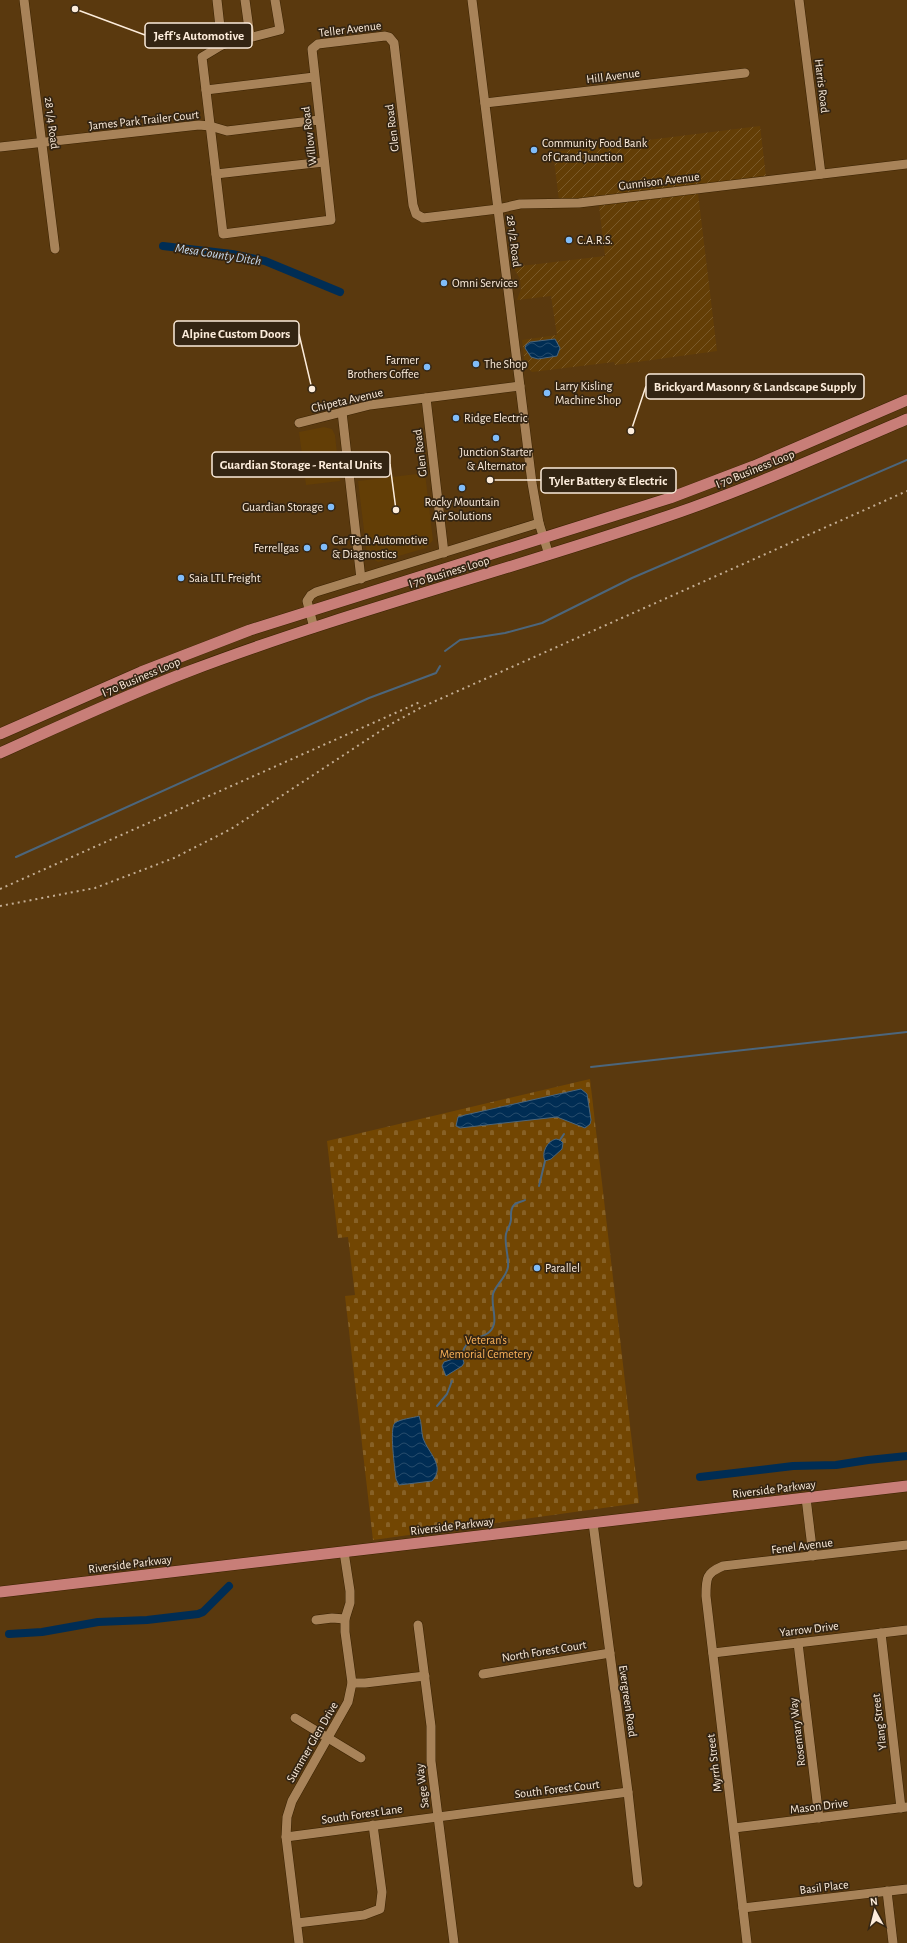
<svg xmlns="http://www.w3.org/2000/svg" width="907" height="1943" viewBox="0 0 907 1943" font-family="'Alegreya Sans',sans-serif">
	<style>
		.built { fill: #633e06 }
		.industrial { fill: url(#industrial-furrows) }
		.cemetery { fill: url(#cemetery-stones) }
		.water { fill: url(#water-waves); stroke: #4c667c }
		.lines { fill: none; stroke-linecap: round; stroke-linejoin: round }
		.stream { stroke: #4c667c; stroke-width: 2 }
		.canal { stroke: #002d54; stroke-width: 8 }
		.minor-casing { stroke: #3a2202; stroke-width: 10 }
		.major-casing { stroke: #3a2202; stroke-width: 12 }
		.minor { stroke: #a88359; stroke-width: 9 }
		.major { stroke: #c87e78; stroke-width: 11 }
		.rail { stroke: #c4ae94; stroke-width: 2; stroke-dasharray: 2 4; stroke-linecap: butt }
		.poi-dot { fill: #80bdfa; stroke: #342513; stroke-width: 1.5 }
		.labels { text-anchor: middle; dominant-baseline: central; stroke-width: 3.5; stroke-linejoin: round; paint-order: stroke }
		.street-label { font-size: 12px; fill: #fcecdb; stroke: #342513 }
		.poi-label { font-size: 12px; fill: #fcecdb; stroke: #342513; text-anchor: start }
		.park-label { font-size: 12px; fill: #feb45a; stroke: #342513 }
		.water-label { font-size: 13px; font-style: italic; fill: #c9dcf0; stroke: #342513 }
		.leader { fill: none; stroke: #fcecdb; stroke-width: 1.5 }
		.callout-dot { fill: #fcecdb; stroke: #342513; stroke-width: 1.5 }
		.callout { fill: #342513; stroke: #fcecdb; stroke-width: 1.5 }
		.callout-label { font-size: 13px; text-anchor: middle; font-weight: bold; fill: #fcecdb }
	</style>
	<defs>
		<pattern id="industrial-furrows" width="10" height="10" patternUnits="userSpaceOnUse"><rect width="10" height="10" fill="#633e06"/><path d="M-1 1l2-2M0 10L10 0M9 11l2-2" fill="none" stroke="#7a5a2a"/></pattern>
		<pattern id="cemetery-stones" width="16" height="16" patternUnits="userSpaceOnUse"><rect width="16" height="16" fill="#724602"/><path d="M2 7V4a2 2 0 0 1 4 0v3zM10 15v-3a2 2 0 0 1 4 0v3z" fill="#876126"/></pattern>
		<pattern id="water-waves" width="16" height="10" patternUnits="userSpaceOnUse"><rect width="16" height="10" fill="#002d54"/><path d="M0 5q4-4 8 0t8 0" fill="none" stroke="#264c6c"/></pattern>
	</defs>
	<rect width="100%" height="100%" fill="#5a390e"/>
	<g class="built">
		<polygon points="324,427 332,429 335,435 340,481 306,485 299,432"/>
		<polygon points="425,473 433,540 426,548 378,562 367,555 358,481"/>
	</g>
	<polygon class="industrial" points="760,126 766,177 697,185 717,351 615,365 614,362 532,372 525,365 522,340 557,335 551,296 517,300 521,289 520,279 513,267 605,256 598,197 559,200 553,152"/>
	<polygon class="cemetery" points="590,1079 639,1503 373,1540 345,1296 355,1295 348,1237 338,1238 327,1141"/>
	<g class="water">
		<polygon points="555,339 560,348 557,356 538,359 531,357 525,348 526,345 530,342"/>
		<polygon points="581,1089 587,1094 591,1120 590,1124 585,1128 557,1117 460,1128 456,1126 458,1117 465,1115"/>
		<path d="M556 1139 560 1140 563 1143 562 1149 551 1159 545 1161C541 1153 547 1141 556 1139Z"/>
		<polygon points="462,1356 464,1363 462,1366 446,1376 442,1366 444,1362"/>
		<path d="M419 1416C422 1423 421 1431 423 1438 428 1453 446 1466 432 1481L399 1485 396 1479C395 1469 389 1428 395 1423 400 1419 413 1418 419 1416Z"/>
	</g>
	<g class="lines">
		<g class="stream">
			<polyline points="445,651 460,640 505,633 542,623 632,578 907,460"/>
			<polyline points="16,857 369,698 436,673 440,666"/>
			<polyline points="591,1067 907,1032"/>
			<polyline points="560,1140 564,1134"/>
			<polyline points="539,1186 545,1161"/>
			<path d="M462 1356C466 1331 489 1343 494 1324 496 1315 491 1304 493 1294 496 1284 506 1278 508 1267 509 1256 504 1244 506 1234 507 1229 511 1225 511 1219 511 1215 510 1209 514 1205 517 1202 522 1202 525 1200"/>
			<polyline points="437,1406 447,1394 452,1381"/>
		</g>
		<g class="canal">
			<polyline points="163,246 232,254 265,261 340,292"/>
			<polyline points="700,1477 793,1466 836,1465 868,1460 907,1456"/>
			<polyline points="9,1634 42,1632 98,1622 147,1620 198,1614 203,1612 229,1586"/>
		</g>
		<defs>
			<g id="minor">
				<polyline points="24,0 55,249"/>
				<polyline points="217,0 222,45"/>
				<polyline points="245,0 250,36"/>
				<polyline points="275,0 280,30 222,45 202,57 223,234 331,220 312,49 318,44 385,36 389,37 394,43 413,205 416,214 423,218 498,209 520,204 579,203 907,164"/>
				<polyline points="472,0 532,483 539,523 549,555"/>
				<polyline points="799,0 821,174"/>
				<polyline points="206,90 314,77"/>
				<polyline points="485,103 745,73"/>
				<polyline points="0,147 199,125 210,126 227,131 319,120"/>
				<polyline points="216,174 324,162"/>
				<polyline points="426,398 444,553"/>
				<polyline points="342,412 361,579"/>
				<polyline points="299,423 370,405 520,386"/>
				<polyline points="314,628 307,601 311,595 316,592 539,523"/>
				<polyline points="806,1498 813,1556"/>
				<polyline points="593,1523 628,1792 638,1883"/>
				<polyline points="316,1620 332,1618 345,1619"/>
				<polyline points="418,1625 431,1726 431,1761 454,1943"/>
				<polyline points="881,1633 901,1808"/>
				<polyline points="798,1643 819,1818"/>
				<polyline points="713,1653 907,1630"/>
				<polyline points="483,1674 610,1653"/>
				<polyline points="352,1683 365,1683 425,1676"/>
				<polyline points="295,1718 361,1758"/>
				<polyline points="734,1828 907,1807"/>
				<polyline points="286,1837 628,1792"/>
				<polyline points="887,1891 893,1943"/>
				<polyline points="743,1908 907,1889"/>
				<polyline points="297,1923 364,1915 380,1909 382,1892 373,1825"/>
				<polyline points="299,1943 286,1837 287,1817 292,1801 348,1702 352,1683 345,1632 345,1619 350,1603 350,1591 344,1552"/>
				<path d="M747 1943 706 1596C706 1578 706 1573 723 1566L907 1545"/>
			</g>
			<g id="major">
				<polyline points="0,734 141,672 250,630 670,498 754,466 907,400"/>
				<path d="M0 753C62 725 124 696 187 672 342 613 503 572 659 519 744 491 825 454 907 419"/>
				<polyline points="0,1592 907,1486"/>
			</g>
		</defs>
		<use href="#minor" class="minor-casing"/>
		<use href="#major" class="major-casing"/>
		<use href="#minor" class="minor"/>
		<use href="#major" class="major"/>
		<g class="rail">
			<polyline points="0,889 420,702"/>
			<polyline points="0,906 95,888 174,858 231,829 391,724 422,707 907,491"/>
		</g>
	</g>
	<g class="poi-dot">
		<circle cx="534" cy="150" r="4"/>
		<circle cx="569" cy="240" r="4"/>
		<circle cx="444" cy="283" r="4"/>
		<circle cx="476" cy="364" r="4"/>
		<circle cx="427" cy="367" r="4"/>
		<circle cx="547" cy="393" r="4"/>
		<circle cx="456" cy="418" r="4"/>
		<circle cx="496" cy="438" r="4"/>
		<circle cx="462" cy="488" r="4"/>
		<circle cx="331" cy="507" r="4"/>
		<circle cx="324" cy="547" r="4"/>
		<circle cx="307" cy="548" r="4"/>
		<circle cx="181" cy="578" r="4"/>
		<circle cx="537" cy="1268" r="4"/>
	</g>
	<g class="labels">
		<g class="street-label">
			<text transform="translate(350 29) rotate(-7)">Teller Avenue</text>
			<text transform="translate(613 76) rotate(-7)">Hill Avenue</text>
			<text transform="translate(822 86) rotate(83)">Harris Road</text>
			<text transform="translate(144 120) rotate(-6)">James Park Trailer Court</text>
			<text transform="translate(52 123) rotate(83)">28 1/4 Road</text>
			<text transform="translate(392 128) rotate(-97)">Glen Road</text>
			<text transform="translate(309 136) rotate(-97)">Willow Road</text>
			<text transform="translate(659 181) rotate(-7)">Gunnison Avenue</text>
			<text transform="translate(514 241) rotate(83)">28 1/2 Road</text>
			<text transform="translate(347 400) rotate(-13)">Chipeta Avenue</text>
			<text transform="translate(420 453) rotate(-97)">Glen Road</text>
			<text transform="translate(755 469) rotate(-22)">I 70 Business Loop</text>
			<text transform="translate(449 572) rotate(-17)">I 70 Business Loop</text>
			<text transform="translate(141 677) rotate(-23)">I 70 Business Loop</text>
			<text transform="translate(774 1489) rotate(-7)">Riverside Parkway</text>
			<text transform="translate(452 1526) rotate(-7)">Riverside Parkway</text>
			<text transform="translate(802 1546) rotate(-7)">Fenel Avenue</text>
			<text transform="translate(130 1564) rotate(-7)">Riverside Parkway</text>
			<text transform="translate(809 1629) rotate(-7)">Yarrow Drive</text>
			<text transform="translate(544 1651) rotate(-9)">North Forest Court</text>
			<text transform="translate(628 1701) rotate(82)">Evergreen Road</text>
			<text transform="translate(879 1722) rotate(-97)">Ylang Street</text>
			<text transform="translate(797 1732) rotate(-97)">Rosemary Way</text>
			<text transform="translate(312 1742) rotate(-60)">Summer Glen Drive</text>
			<text transform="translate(714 1763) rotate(-97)">Myrrh Street</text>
			<text transform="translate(422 1786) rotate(-97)">Sage Way</text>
			<text transform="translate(557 1789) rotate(-7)">South Forest Court</text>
			<text transform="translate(819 1806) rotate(-7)">Mason Drive</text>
			<text transform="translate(362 1814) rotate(-8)">South Forest Lane</text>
			<text transform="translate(824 1887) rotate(-7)">Basil Place</text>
		</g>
		<g class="poi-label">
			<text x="542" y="143">Community Food Bank<tspan x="542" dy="14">of Grand Junction</tspan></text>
			<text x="577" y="240">C.A.R.S.</text>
			<text x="452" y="283">Omni Services</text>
			<text x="419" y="360" text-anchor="end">Farmer<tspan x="419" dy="14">Brothers Coffee</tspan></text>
			<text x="484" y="364">The Shop</text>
			<text x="555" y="386">Larry Kisling<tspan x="555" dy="14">Machine Shop</tspan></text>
			<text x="464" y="418">Ridge Electric</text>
			<text x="496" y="452" text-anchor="middle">Junction Starter<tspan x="496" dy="14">&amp; Alternator</tspan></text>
			<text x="462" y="502" text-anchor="middle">Rocky Mountain<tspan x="462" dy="14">Air Solutions</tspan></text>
			<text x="323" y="507" text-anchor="end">Guardian Storage</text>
			<text x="332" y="540">Car Tech Automotive<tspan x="332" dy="14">&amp; Diagnostics</tspan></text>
			<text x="299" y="548" text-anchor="end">Ferrellgas</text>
			<text x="189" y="578">Saia LTL Freight</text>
			<text x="545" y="1268">Parallel</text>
		</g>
		<g class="park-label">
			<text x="486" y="1340">Veteran's<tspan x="486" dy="14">Memorial Cemetery</tspan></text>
		</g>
		<g class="water-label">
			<text transform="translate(218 255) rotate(9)">Mesa County Ditch</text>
		</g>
	</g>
	<path class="leader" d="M75 9L145 35M312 389L299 334M631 431L646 386M396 510L390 464M490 480L541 480"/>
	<g class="callout-dot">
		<circle cx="75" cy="9" r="4"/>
		<circle cx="312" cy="389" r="4"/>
		<circle cx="631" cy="431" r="4"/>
		<circle cx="396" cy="510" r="4"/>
		<circle cx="490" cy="480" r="4"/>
	</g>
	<g class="callout">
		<rect x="145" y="23" width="107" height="25" rx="4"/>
		<rect x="174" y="321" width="125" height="25" rx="4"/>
		<rect x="646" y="374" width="218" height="25" rx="4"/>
		<rect x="212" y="452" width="178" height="25" rx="4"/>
		<rect x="541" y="468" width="135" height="25" rx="4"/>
	</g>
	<g class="callout-label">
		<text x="199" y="40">Jeff's Automotive</text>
		<text x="236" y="338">Alpine Custom Doors</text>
		<text x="755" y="391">Brickyard Masonry &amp; Landscape Supply</text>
		<text x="301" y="469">Guardian Storage - Rental Units</text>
		<text x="608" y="485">Tyler Battery &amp; Electric</text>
	</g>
	<g transform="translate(875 1911) rotate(353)" stroke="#342513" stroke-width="3" paint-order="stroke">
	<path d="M0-3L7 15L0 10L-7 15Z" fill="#fcecdb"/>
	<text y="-6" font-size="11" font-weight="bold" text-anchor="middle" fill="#fcecdb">N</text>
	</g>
</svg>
